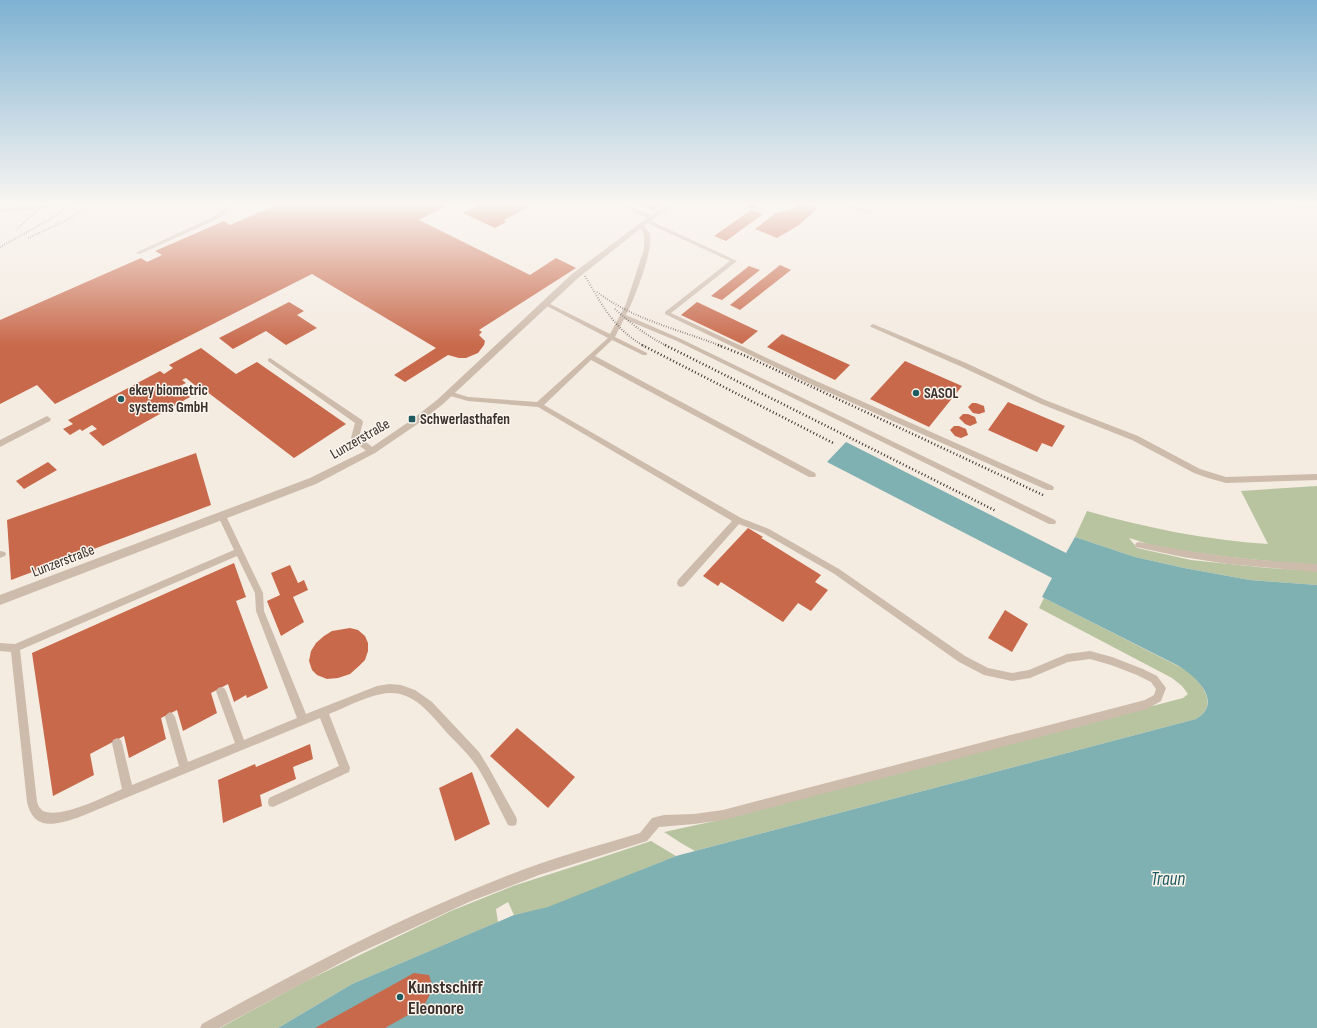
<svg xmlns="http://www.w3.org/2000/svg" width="1317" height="1028" viewBox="0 0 1317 1028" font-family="'Sofia Sans Condensed',sans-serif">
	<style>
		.green { fill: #b8c4a0 }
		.water { fill: #7fb0b2 }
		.building { fill: #c8694b }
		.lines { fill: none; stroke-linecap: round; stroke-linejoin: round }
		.lane { fill: #cdbbac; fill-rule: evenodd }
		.street { fill: #cdbbac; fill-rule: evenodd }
		.rail-far1 { stroke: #3b302b; stroke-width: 2; stroke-dasharray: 0.5 2; stroke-linecap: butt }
		.rail { stroke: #3b302b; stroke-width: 2.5; stroke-dasharray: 1 2.5; stroke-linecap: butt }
		.poi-dot { fill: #1f5a5e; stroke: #fbf5ee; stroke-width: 1.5 }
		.labels { text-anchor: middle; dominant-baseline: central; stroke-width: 3; stroke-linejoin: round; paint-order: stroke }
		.poi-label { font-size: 15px; font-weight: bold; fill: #3b302b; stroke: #fbf5ee; text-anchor: start }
		.street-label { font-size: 15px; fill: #3b302b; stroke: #fbf5ee }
		.near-poi-label { font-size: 18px; font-weight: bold; fill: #3b302b; stroke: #fbf5ee; text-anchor: start }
		.near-water-label { font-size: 19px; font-style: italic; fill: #1f5a5e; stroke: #fbf5ee }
	</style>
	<rect width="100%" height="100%" fill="#f4ebe1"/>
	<g class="green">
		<path d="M1317 486V565C1263 561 1209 556 1155 546 1146 544 1137 540 1129 538L1137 548 1191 560 1268 568 1317 571V585L1250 580 1184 568 1135 557 1075 537 1087 511C1147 528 1206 540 1268 544L1241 491Z"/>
		<path d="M1044 598 1188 671C1203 685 1219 705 1196 719L695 851 681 843 664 832 724 819 1183 698 1188 694 1182 686 1172 678 1039 608Z"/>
		<polygon points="651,841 676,856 548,908 514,915 508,902 496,909 498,922 352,984 278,1028 220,1028 306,981 451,911 513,886 597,859"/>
	</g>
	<path class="water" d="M846 442 1066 553 1075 537 1135 557 1184 568 1250 580 1317 585V1028H278L352 984 514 915 548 907 676 856 1196 719C1224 702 1196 676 1177 665L1042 597 1052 578 827 462Z"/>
	<g class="building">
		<polygon points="0,203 31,203 31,204 0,206"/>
		<polygon points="275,203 452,203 419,220 530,275 556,258 576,268 479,330 482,332 479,335 485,341 484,345 478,353 466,358 459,358 448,355 405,382 394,375 436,348 312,274 55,404 37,385 0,404 0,320 141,258 147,262 162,255 155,251 224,221 230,225 278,204"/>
		<polygon points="483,203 536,203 504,220 506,222 495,228 463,213"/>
		<polygon points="634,203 665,203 653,210"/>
		<polygon points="750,203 762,203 753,209 745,206"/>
		<polygon points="802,203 818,208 799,225 777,238 755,229 776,213 789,211"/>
		<polygon points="751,210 763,214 726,241 714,236"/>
		<polygon points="780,265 791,270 740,310 730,305"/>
		<polygon points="749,266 760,270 722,300 711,296"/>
		<polygon points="289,302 304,311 297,315 317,328 286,345 266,331 233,349 219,338"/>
		<polygon points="697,302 758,331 742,344 681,315"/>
		<polygon points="782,334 850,365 835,380 767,347"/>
		<polygon points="201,348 236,374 257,362 346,424 294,458 206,391 203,392 186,378 182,380 186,383 178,387 190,397 103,446 89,433 97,429 92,425 82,431 80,429 70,435 63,429 73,424 68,420 160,371 164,374 173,368 169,365"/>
		<polygon points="905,361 962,386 929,427 870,399"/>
		<polygon points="1008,402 1065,426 1052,447 1042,443 1037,452 988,430"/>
		<polygon points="972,403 976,403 984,406 985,412 979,414 973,413 968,407"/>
		<polygon points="963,414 968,414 975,417 977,423 970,426 965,424 959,418"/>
		<polygon points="954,426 959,426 966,429 968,435 961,438 955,436 950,430"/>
		<polygon points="196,453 211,505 11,580 7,520"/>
		<polygon points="48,462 57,470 24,489 16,481"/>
		<polygon points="748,528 763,537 761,538 821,575 815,582 828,590 811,611 798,603 783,622 721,582 718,586 703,576"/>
		<polygon points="234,563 246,597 236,601 268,688 247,698 246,695 234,702 228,684 211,693 217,713 183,731 177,710 161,718 166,739 129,758 124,736 90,754 94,775 53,796 32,653"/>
		<polygon points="290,565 298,583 304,580 308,590 293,597 304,622 281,636 267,601 280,595 271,573"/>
		<polygon points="1005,610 1028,624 1012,652 988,638"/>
		<polygon points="350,628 358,630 365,636 368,643 368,651 365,660 359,666 350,674 338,678 327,679 317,675 312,670 309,661 311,651 316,643 324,636 332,631"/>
		<polygon points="517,728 575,777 548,808 490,756"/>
		<polygon points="310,744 313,759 293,767 296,779 260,795 262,806 223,823 218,780 255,764 256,767"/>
		<polygon points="472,772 490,824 455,841 439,788"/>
		<polygon points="414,973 429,975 433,988 424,1006 385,1028 315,1028"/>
	</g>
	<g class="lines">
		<g class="lane">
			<polygon points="230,203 235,203 224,215 215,220 140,254 135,253 211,218 220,213"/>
			<polygon points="836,203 843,203 872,212 867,213"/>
			<polygon points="1231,203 1256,203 1317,205 1317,209 1234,205"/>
			<polygon points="645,220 649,220 737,261 671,313 814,380 1053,486 1054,488 1053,490 1047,490 810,384 665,314 665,312 730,261 645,222"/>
			<path d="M639 224H643C645 227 649 231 650 234 654 249 634 300 626 315L681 339 1055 520 1056 522 1055 524H1049L677 341 624 319 615 337 647 353V355H643L612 340 595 356 815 473 816 475 815 477H809L591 360 544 405 741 518 769 529 839 569 965 656 988 668 1012 673 1029 670 1067 654 1090 651 1112 657 1143 669 1157 676 1166 688 1161 701 1147 709 723 820 694 824 659 827 647 841 539 875 469 902 357 954 219 1028H200L202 1024C300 970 399 918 504 877 548 859 594 847 640 833L652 818 664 815 694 814 723 810 1145 700 1154 695 1156 689 1151 682 1137 675 1111 665 1090 659 1068 662 1030 678 1012 681 984 675 959 662 833 573 763 533 739 524 684 586 681 587 678 586 677 583 678 580 732 521 538 407 468 401 447 395 446 393 449 391 468 397 537 402 608 338 541 303 544 301 610 334 626 304 644 249V234L638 225Z"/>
			<polygon points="873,324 966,363 1045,400 1138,436 1200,469 1226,477 1317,474 1317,480 1226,483 1208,478 1194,473 1132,440 1041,404 962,367 871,327 870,326"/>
			<polygon points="270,358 362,420 363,422 359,437 375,449 376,451 375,453 369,453 352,440 351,438 355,423 268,361 268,359"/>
			<path d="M222 513 225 514 226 516 263 593 264 611 306 714 377 686 390 684 401 685 415 690 432 702 479 752 490 770 516 817 517 821 516 825 512 826 508 825C498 806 489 786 478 768 470 756 460 746 450 736 433 718 417 692 389 693 370 694 347 707 329 714L350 768 349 772 273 807 269 806 268 802 269 798 339 766 320 718 77 818C54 825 34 831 27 802L11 652 0 651V643L15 644 234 550 218 516 219 514ZM237 556 255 593 256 611 297 718 244 740 226 691 224 688 221 687 218 688 216 691 235 743 188 762 175 717 173 714 170 712 167 714 165 717 179 766 132 785 122 743 121 740 117 738 113 740 112 743 122 789C104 797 61 819 43 811L39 807 37 802 20 650Z"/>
			<path d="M1139 542C1198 554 1257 561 1317 564V572L1228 564 1183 557 1136 547 1135 545 1136 543Z"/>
			<polygon points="0,551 5,552 6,554 5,556 0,558"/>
		</g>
		<g class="street">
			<polygon points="67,203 88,203 85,205 0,212 0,208"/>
			<polygon points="614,203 621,203 651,215 671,203 678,203 649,222 578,278 443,404 416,425 375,453 316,484 0,605 0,595 310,478 369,449 410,421 437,400 572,274 647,218"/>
			<polygon points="47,416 51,419 50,421 0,447 0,440"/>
		</g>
		<g class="rail-far1">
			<polyline points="16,230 45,203"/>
			<polyline points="28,238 63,222 97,203"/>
			<polyline points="0,247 49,220 73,203"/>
			<path d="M585 276C602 305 614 329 644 346"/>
			<path d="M597 292C634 320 678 329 721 346"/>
			<path d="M615 309C631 324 647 336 667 346"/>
		</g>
		<g class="rail">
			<polyline points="642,345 835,444"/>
			<polyline points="665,345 996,511"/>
			<polyline points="718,345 746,356 1043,495"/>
		</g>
	</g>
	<linearGradient id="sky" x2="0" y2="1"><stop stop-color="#7eb2d2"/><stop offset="0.59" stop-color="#faf6f2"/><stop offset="1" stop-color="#faf6f2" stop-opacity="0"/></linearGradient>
	<rect width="1317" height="346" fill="url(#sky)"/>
	<g class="poi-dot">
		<circle cx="916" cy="393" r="4"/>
		<circle cx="121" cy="399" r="4"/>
		<rect x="408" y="415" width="8" height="8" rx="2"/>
		<circle cx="400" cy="997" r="4"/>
	</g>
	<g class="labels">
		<g class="poi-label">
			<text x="129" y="390">ekey biometric<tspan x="129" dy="17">systems GmbH</tspan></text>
			<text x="924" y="393">SASOL</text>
			<text x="420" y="419">Schwerlasthafen</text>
		</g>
		<g class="street-label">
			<text transform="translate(360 439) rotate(-30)">Lunzerstraße</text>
			<text transform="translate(63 561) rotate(-21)">Lunzerstraße</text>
		</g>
		<g class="near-poi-label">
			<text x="408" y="987">Kunstschiff<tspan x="408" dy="21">Eleonore</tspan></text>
		</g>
		<g class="near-water-label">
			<text x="1168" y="879">Traun</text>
		</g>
	</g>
</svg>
